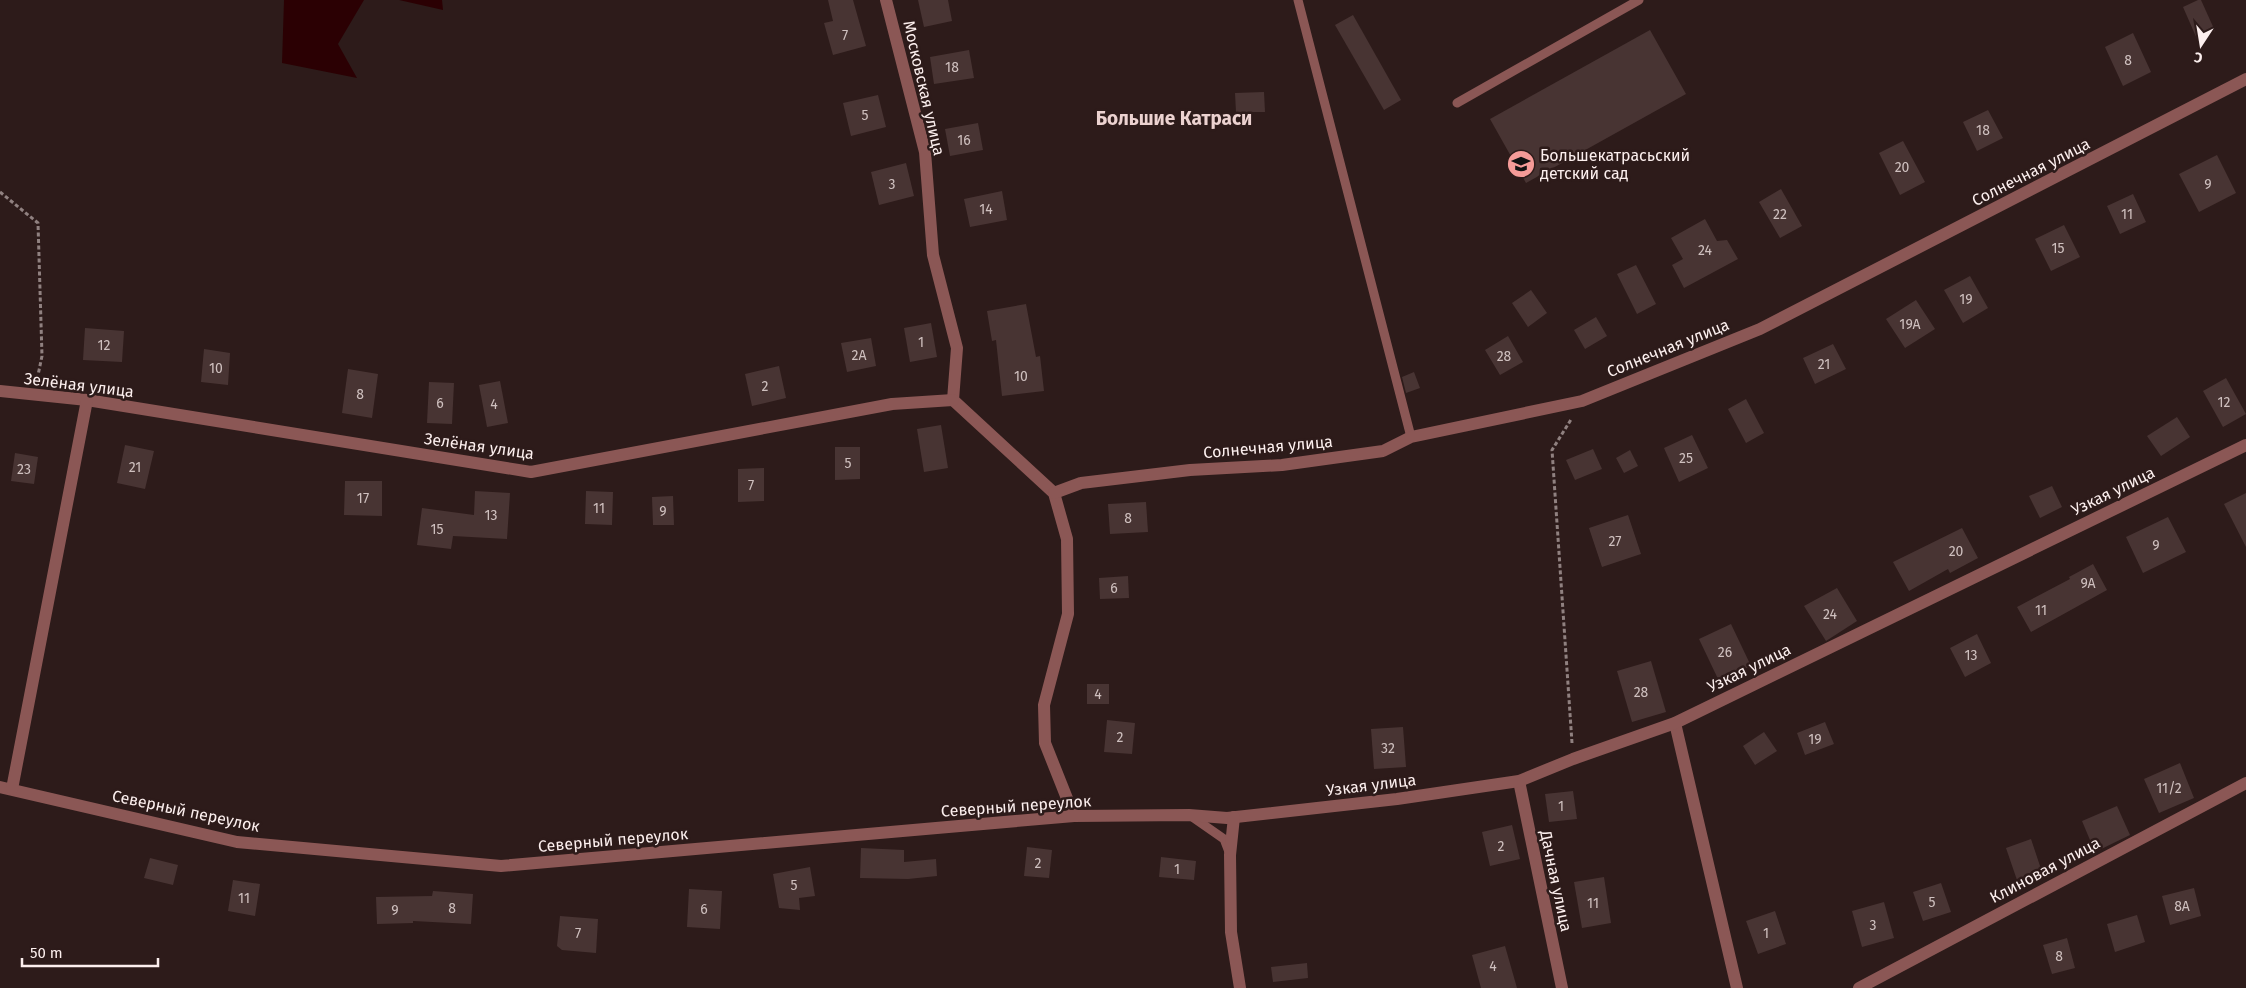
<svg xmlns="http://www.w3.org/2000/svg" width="2246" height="988" viewBox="0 0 2246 988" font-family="'Fira Sans',sans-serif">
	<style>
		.water { fill: #2b0003 }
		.building { fill: #483433 }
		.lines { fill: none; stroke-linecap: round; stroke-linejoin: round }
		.path { stroke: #908180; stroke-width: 3; stroke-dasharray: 4 2.5; stroke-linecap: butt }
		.lane { stroke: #8b5755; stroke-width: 9 }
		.street { stroke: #8b5755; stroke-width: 12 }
		.labels { text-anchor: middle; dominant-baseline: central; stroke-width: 5; stroke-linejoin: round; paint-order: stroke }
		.number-label { font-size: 14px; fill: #cfc0bf }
		.street-label { font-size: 16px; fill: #fcefee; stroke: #2d1b1a }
		.poi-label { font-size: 16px; fill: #fcefee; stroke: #2d1b1a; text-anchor: start }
		.quarter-label { font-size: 19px; font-weight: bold; fill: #ecd2d0; stroke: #2d1b1a }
	</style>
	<rect width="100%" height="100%" fill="#2d1b1a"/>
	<g class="water">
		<polygon points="284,0 364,0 338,44 357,78 282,63"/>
		<polygon points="399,0 442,0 443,10"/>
	</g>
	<g class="building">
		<polygon points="828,0 853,0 866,46 833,55 824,23 833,21"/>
		<polygon points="918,0 948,0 952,21 924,27"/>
		<polygon points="2198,0 2201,0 2215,31 2197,39 2183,7"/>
		<polygon points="1353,15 1401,100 1384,110 1335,25"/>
		<polygon points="1650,30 1686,94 1526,183 1490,119"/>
		<polygon points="2133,33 2151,72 2123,86 2105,47"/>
		<polygon points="969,50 974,78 934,84 930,57"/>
		<polygon points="1264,92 1265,112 1236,112 1235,93"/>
		<polygon points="878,95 886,127 851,136 843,103"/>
		<polygon points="1988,110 2003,138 1977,151 1963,122"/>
		<polygon points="978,123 983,150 950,156 945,129"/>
		<polygon points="1903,141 1925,182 1900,195 1879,153"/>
		<polygon points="2217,155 2236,193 2199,212 2179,174"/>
		<polygon points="906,163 914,196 879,205 871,172"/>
		<polygon points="1781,189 1802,226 1780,238 1759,202"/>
		<polygon points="1002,191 1007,220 970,227 964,199"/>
		<polygon points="2133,194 2146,222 2120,234 2107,206"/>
		<polygon points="1705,219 1717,241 1727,240 1738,259 1684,288 1672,265 1683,259 1671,238"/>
		<polygon points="2064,225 2080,257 2051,271 2035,239"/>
		<polygon points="1636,265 1656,304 1637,314 1617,274"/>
		<polygon points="1970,276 1988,308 1963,323 1944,290"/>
		<polygon points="1531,290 1547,313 1528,327 1512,303"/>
		<polygon points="1916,300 1935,329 1905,348 1886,319"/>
		<polygon points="1026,304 1036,357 1040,356 1044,391 1002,396 996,340 992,341 987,311"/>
		<polygon points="1596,317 1607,336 1585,349 1574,330"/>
		<polygon points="931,323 937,357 910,362 904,328"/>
		<polygon points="85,328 124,331 122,362 83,360"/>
		<polygon points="1508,336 1523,362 1500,375 1485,350"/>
		<polygon points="871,338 876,366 847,372 841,343"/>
		<polygon points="1833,344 1846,369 1815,384 1803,358"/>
		<polygon points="204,349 230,353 228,385 201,382"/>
		<polygon points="779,366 786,398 752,406 745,374"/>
		<polygon points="348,369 378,374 372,418 342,413"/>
		<polygon points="1414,372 1420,388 1406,393 1402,377"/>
		<polygon points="2226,378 2246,414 2223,427 2203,391"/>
		<polygon points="500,381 508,423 487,427 479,385"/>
		<polygon points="429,382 454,383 452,424 427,423"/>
		<polygon points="1746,399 1764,433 1746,443 1728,409"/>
		<polygon points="2177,417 2190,437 2161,456 2147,436"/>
		<polygon points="941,425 948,468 924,472 917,429"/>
		<polygon points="1692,435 1708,468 1679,482 1664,448"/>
		<polygon points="125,445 154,451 145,489 117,483"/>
		<polygon points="835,447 860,447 860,479 835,480"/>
		<polygon points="1593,449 1602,469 1575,480 1566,460"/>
		<polygon points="1630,450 1638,466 1624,473 1616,458"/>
		<polygon points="15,453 38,457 34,484 11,481"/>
		<polygon points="764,468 764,501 738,502 738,469"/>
		<polygon points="345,481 382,481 382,516 344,515"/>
		<polygon points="2052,486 2062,507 2040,518 2029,496"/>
		<polygon points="475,491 510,493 507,539 453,536 451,549 417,545 422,508 474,515"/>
		<polygon points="586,491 613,492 612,525 585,524"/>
		<polygon points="2246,493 2246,547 2224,504"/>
		<polygon points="673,496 674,525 653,525 652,497"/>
		<polygon points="1146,502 1148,532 1110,534 1108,504"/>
		<polygon points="1628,515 1641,554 1602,567 1589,528"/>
		<polygon points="2168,517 2186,552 2143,573 2126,537"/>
		<polygon points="1962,528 1978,558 1950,573 1948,569 1909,591 1893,562"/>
		<polygon points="2093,564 2107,590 2031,632 2017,607 2070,579 2069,577"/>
		<polygon points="1128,576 1129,598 1100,599 1099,578"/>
		<polygon points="1837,588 1857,621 1826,641 1804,606"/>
		<polygon points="1731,624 1751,666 1719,681 1699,639"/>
		<polygon points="1977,634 1991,663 1965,677 1950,648"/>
		<polygon points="1651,661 1666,712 1632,722 1617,671"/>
		<rect x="1087" y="684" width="22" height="20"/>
		<polygon points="1107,720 1135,723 1132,754 1104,752"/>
		<polygon points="1825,722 1834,744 1805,755 1797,733"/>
		<polygon points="1403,727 1406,767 1374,769 1371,729"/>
		<polygon points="1764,732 1777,751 1755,765 1743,746"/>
		<polygon points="2180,763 2194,798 2159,813 2144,779"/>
		<polygon points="1573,791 1577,819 1549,822 1545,794"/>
		<polygon points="2117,806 2130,835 2095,852 2082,821"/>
		<polygon points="1512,825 1520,859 1490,866 1482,832"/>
		<polygon points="2031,839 2043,875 2018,883 2006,848"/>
		<polygon points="1027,847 1052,850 1049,878 1024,876"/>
		<polygon points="861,848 904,850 904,862 936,859 937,876 908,879 860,878"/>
		<polygon points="1161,857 1196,861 1194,880 1159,877"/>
		<polygon points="150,858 178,865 173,885 144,878"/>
		<polygon points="810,867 815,896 799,898 800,910 779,908 773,874"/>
		<polygon points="1604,877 1611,923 1582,928 1574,882"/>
		<polygon points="233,880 260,884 255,916 228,911"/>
		<polygon points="1941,883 1951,912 1923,921 1913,892"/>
		<polygon points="2194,888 2201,916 2170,925 2162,896"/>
		<polygon points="689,889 722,891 720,929 687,927"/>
		<polygon points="433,891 473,894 471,924 413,921 413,923 377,924 376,897 432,896"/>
		<polygon points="1884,902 1894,938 1862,947 1852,911"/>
		<polygon points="1775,911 1786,944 1758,954 1746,921"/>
		<polygon points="2137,915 2145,942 2115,952 2107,924"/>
		<polygon points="560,916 598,919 596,953 562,950 557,946"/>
		<polygon points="2067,938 2075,968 2052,974 2043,945"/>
		<polygon points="1505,946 1517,988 1481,988 1472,955"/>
		<polygon points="1307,963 1308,978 1273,982 1271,967"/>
	</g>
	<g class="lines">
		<g class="path">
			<polyline points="0,192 38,223 42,356 37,380"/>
			<polyline points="1572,743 1552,450 1572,418"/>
		</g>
		<g class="lane">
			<polyline points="1298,0 1411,437"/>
			<polyline points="1457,103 1639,0"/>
			<polyline points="1191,816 1224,839 1229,852"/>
		</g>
		<g class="street">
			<polyline points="886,0 925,152 933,255 957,348 953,400 1054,493 1067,539 1068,614 1044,705 1045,743 1074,816"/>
			<polyline points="0,391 87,400 531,472 892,404 953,400"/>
			<polyline points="1054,493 1081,483 1190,470 1282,465 1383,451 1411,437 1582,401 1760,329 2246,79"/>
			<polyline points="1675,723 1737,988"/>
			<polyline points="1519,781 1562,988"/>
			<polyline points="0,787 237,842 501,866 1074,816 1189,815 1227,818 1397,799 1519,781 1573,759 1675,723 2246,445"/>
			<polyline points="12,789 87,400"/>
			<polyline points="1234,817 1230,855 1231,932 1240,988"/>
			<polyline points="1859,988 2246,783"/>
		</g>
	</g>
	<defs>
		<symbol id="school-disc" viewBox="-11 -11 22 22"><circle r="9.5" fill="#f59b98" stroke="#2d1b1a"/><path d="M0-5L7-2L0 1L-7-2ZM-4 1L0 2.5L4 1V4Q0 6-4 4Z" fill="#111"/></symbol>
	</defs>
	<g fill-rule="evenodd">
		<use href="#school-disc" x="1505" y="148" width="32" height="32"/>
	</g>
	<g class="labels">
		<g class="number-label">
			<text x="845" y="35">7</text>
			<text x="2128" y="60">8</text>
			<text x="952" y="67">18</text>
			<text x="865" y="115">5</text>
			<text x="1983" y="130">18</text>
			<text x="964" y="140">16</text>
			<text x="1902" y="167">20</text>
			<text x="892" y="184">3</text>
			<text x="2208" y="184">9</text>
			<text x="986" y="209">14</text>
			<text x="1780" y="214">22</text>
			<text x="2127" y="214">11</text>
			<text x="2058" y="248">15</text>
			<text x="1705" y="250">24</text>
			<text x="1966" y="299">19</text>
			<text x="1910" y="324">19А</text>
			<text x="921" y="342">1</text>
			<text x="104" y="345">12</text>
			<text x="859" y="355">2А</text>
			<text x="1504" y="356">28</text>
			<text x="1824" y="364">21</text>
			<text x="216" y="368">10</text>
			<text x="1021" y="376">10</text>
			<text x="765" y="386">2</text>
			<text x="360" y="394">8</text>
			<text x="2224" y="402">12</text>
			<text x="440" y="403">6</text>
			<text x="494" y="404">4</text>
			<text x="1686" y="458">25</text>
			<text x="848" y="463">5</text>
			<text x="135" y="467">21</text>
			<text x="24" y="469">23</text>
			<text x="751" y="485">7</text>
			<text x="363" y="498">17</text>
			<text x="599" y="508">11</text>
			<text x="663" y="511">9</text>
			<text x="491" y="515">13</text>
			<text x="1128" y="518">8</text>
			<text x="437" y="529">15</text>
			<text x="1615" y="541">27</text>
			<text x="2156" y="545">9</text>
			<text x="1956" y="551">20</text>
			<text x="2088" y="583">9А</text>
			<text x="1114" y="588">6</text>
			<text x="2041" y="610">11</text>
			<text x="1830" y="614">24</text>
			<text x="1725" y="652">26</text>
			<text x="1971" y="655">13</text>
			<text x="1641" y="692">28</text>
			<text x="1098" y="694">4</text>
			<text x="1120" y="737">2</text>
			<text x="1815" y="739">19</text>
			<text x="1388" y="748">32</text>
			<text x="2169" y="788">11/2</text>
			<text x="1561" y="806">1</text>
			<text x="1501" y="846">2</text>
			<text x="1038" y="863">2</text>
			<text x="1177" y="869">1</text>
			<text x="794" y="885">5</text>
			<text x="244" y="898">11</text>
			<text x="1932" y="902">5</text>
			<text x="1593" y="903">11</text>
			<text x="2182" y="906">8А</text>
			<text x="452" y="908">8</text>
			<text x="704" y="909">6</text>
			<text x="395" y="910">9</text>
			<text x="1873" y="925">3</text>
			<text x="578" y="933">7</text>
			<text x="1766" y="933">1</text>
			<text x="2059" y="956">8</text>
			<text x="1493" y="966">4</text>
		</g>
		<g class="street-label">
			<text transform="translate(924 88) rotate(77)">Московская улица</text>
			<text transform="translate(2031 172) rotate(-27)">Солнечная улица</text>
			<text transform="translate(1668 348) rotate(-22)">Солнечная улица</text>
			<text transform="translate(79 385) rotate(7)">Зелёная улица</text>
			<text transform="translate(479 446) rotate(8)">Зелёная улица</text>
			<text transform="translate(1268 447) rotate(-5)">Солнечная улица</text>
			<text transform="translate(2113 491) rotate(-26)">Узкая улица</text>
			<text transform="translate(1749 668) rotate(-26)">Узкая улица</text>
			<text transform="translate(1371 785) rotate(-7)">Узкая улица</text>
			<text transform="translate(1016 806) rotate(-4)">Северный переулок</text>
			<text transform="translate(186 811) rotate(12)">Северный переулок</text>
			<text transform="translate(613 840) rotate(-5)">Северный переулок</text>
			<text transform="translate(2045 870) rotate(-28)">Клиновая улица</text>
			<text transform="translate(1556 881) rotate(78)">Дачная улица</text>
		</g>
		<g class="poi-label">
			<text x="1540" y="155">Большекатрасьский<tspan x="1540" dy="18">детский сад</tspan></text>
		</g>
		<g class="quarter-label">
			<text x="1174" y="118">Большие Катраси</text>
		</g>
	</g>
	<g transform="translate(2201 45) rotate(192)" stroke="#2d1b1a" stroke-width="4" paint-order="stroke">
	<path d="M0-4L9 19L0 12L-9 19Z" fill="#fcefee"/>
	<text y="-8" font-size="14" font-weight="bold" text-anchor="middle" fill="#fcefee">С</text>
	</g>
	<path d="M22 958v8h136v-8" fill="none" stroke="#fcefee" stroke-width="2.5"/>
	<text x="30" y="958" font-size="15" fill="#fcefee" stroke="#2d1b1a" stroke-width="4" paint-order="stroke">50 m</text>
</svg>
